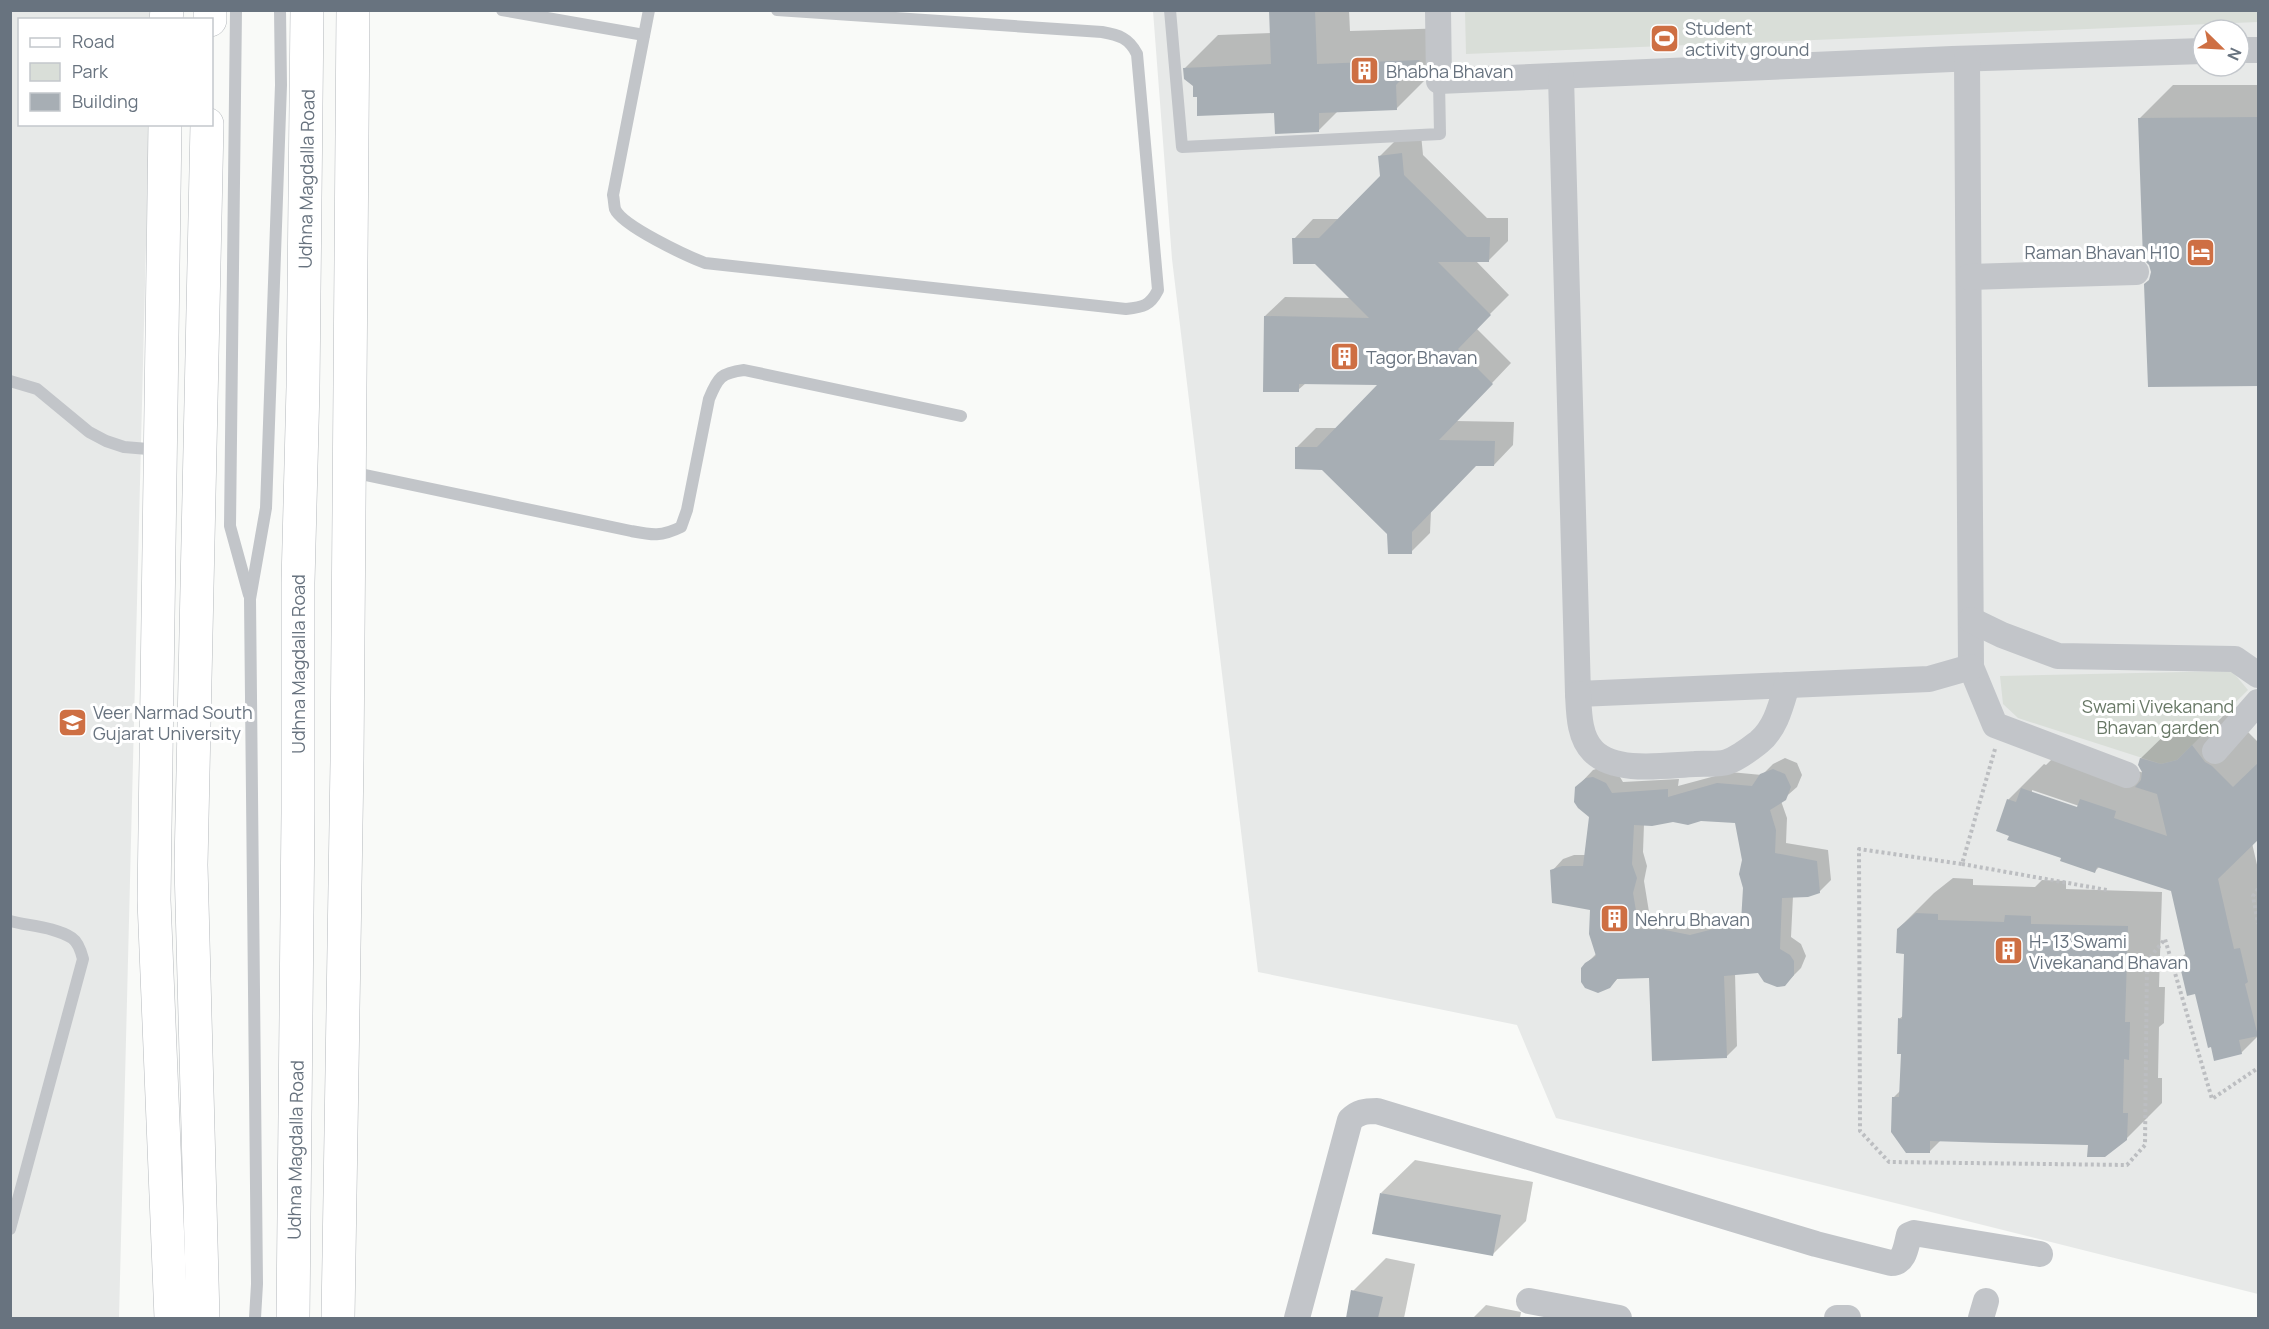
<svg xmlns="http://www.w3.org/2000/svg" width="2269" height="1329" viewBox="0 0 2269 1329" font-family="Manrope,sans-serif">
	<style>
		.built { fill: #e7e9e8; fill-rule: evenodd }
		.green { fill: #d9ded8 }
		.shadow { fill: #0003; fill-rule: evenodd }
		.building { fill: #a7aeb4; fill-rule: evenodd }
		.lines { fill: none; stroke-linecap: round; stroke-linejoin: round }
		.secondary-casing { stroke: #b5b9bd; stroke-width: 34 }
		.path { stroke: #bcbec1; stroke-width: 4; stroke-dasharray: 3 3; stroke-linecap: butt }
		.lane { stroke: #c2c5c9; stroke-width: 12 }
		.street { stroke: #c2c5c9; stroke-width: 26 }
		.secondary { stroke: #fff; stroke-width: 33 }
		.labels { text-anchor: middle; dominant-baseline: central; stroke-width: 6; stroke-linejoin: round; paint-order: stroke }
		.poi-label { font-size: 18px; fill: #68737f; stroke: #fff; text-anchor: start }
		.street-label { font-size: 18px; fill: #68737f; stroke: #fff }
		.park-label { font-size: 18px; fill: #687866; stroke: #fff }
	</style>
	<rect width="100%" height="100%" fill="#f9faf8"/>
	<g class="built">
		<polygon points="10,11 152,11 152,19 20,20 20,124 149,125 119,1318 11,1318"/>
		<path d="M1153 11H2258V1294L1556 1118 1517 1025 1258 972 1172 259ZM2203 30H2239V66H2203Z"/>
	</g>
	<g class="green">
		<polygon points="2258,10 2258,22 1466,54 1465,11"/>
		<polygon points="2232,671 2248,690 2177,760 2161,764 2018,718 2003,704 2000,676"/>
	</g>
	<g class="shadow">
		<polygon points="1271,10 1349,10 1350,31 1451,28 1429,76 1396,109 1338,111 1319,130 1276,112 1198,95 1185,68 1218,35 1271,33"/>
		<polygon points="2173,85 2258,85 2258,384 2150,280 2152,272 2140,118"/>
		<polygon points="1421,134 1423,155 1487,218 1508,218 1508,241 1489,260 1475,260 1509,295 1476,328 1511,363 1456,421 1514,422 1513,445 1494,465 1475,464 1431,511 1430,533 1411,552 1322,468 1297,447 1316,428 1337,428 1381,383 1306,383 1298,390 1265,316 1285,297 1351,298 1294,239 1313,219 1339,219 1382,177 1380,156 1399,137"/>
		<path d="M2228 711 2240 727 2247 731 2258 742V837L2252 843 2258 869V1036L2241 1053 2196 992 2180 959 2187 952 2172 890 2100 866 2095 871 2063 857 2008 800 2044 764 2046 765 2057 754 2116 764 2144 773 2141 758 2177 723 2197 729 2214 725ZM2032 790 2085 808 2084 811 2032 794Z"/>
		<path d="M1785 758 1797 763 1802 775 1797 787 1781 801 1787 818 1786 843 1828 850 1831 880 1819 892 1793 896 1791 937 1801 944 1806 956 1801 968 1789 980 1759 971 1735 973 1737 1046 1726 1057 1650 977H1619L1609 987 1586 964 1597 953 1592 909 1552 871 1563 859 1574 855H1585L1590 816 1576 788 1593 770 1605 766 1617 772 1623 782 1679 779 1678 786 1730 772 1762 775 1773 764ZM1673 820 1737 821 1744 860 1743 914 1702 924 1677 920 1650 918 1644 881 1647 866 1643 852 1644 824Z"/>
		<polygon points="1953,878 1973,879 1973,885 2035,887 2042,880 2066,881 2066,889 2162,892 2159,987 2165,987 2164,1023 2159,1027 2158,1078 2162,1078 2162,1103 2126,1139 2089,1144 1941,1140 1929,1152 1893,1098 1901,1090 1902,1053 1899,1019 1904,1015 1905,952 1898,929 1934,893"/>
		<polygon points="1415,1160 1533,1182 1526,1221 1493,1254 1381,1193"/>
		<polygon points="1386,1258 1415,1264 1404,1318 1347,1318 1353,1291"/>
		<polygon points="1486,1305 1521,1312 1520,1318 1473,1318"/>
	</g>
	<g class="building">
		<polygon points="1269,10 1315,10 1317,64 1420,60 1396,85 1397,110 1319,113 1319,132 1275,134 1274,113 1197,116 1197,97 1193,97 1193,86 1184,79 1183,68 1271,64"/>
		<polygon points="2259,117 2259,386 2148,387 2144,284 2149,280 2151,272 2149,265 2143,259 2138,118"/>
		<polygon points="1402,153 1404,175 1467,237 1490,237 1489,262 1438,262 1491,315 1458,349 1493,384 1439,440 1495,441 1494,466 1476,466 1412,532 1412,554 1388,554 1387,534 1322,470 1295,469 1295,447 1317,447 1377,385 1299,384 1299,392 1263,392 1264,316 1369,318 1315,264 1293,264 1292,238 1319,238 1380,176 1378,156"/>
		<polygon points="2192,745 2205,762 2212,766 2233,787 2259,762 2259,839 2218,879 2234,949 2240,948 2248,982 2245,984 2258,1036 2239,1040 2242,1054 2214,1061 2211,1047 2208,1048 2195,994 2187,996 2178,958 2186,957 2171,891 2097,867 2095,873 2060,861 2061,858 2007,840 2009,836 1996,831 2007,799 2016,802 2021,788 2077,807 2080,799 2116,811 2114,818 2167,836 2157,794 2135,787 2141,780 2142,772 2138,765 2140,758 2161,764 2177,760"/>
		<path d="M1773 769 1785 774 1791 787 1786 800 1770 810 1776 830 1775 853 1817 861 1820 893 1808 897 1782 898 1780 949 1790 955 1794 961V975L1785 986 1777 987 1764 982 1758 973 1724 976 1727 1058 1652 1061 1649 978 1617 979 1610 988 1598 993 1585 988 1581 982V968L1585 963 1596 956 1589 934 1590 910 1552 903 1550 870 1562 866H1583L1589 817 1578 808 1574 802 1575 787 1586 778 1593 777 1606 783 1612 793 1668 789V797L1717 783 1752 786 1760 774ZM1701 821 1735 823 1742 860 1739 874 1743 888 1741 922 1690 935 1665 930 1639 929 1633 893 1637 878 1632 864 1634 825 1652 826 1673 822 1688 825Z"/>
		<polygon points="1916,913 1938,914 1938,920 2004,922 2005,915 2031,916 2031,924 2128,926 2125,1022 2130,1022 2129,1060 2124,1059 2123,1113 2128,1113 2127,1140 2105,1157 2087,1157 2088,1145 1996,1143 1930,1141 1930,1153 1906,1153 1891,1132 1892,1097 1899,1097 1901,1054 1897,1054 1898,1018 1902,1019 1904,954 1896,953 1897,929"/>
		<polygon points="1380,1193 1501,1215 1493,1256 1372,1234"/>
		<polygon points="1351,1290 1383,1297 1378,1318 1346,1318"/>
	</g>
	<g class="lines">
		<defs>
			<g id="secondary">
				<polyline points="166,20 167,10"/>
				<polyline points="210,20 210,10"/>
				<polyline points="165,124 154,900 171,1318"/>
				<polyline points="203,1318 191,865 207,124"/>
				<polyline points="293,1318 298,813 298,583 303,387 307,10"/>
				<polyline points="338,1318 347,762 353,10"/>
			</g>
		</defs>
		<use href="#secondary" class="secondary-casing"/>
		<g class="path">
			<polyline points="1995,749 1962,864 1859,849 1860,1131 1889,1162 2127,1165 2145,1145 2147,961 2165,939 2212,1099 2258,1068"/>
			<polyline points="1962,864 2107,890"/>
			<polyline points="2258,889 2253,896 2258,924"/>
		</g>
		<g class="lane">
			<polyline points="236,10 230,526 249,595"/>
			<polyline points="502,10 644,35"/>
			<path d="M649 10 613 195C614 199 614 205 615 209 622 226 687 256 705 263L1126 309C1143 307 1150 306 1158 290L1137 54C1129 38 1119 35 1102 32L777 10"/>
			<polyline points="1170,10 1182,147 1440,134 1439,81"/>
			<polyline points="10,381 37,389 89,432 106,441 124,447 160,450"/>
			<path d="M351 472 631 531C652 535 661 537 681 527L687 510 709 399C718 377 721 373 744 370L961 416"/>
			<path d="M10 921C29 926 55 927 72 938 78 942 81 951 83 959L10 1229"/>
			<polyline points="255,1318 257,1284 250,599 266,508 281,85 280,10"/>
		</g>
		<g class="street">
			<polyline points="1438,10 1439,81 1952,59 2203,51"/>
			<polyline points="2239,50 2258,50"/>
			<polyline points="1967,59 1971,667 1995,725 2127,775"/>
			<polyline points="1561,77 1578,694 1929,679 1971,667"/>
			<polyline points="1969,277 2136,272"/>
			<polyline points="1971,620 2002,635 2058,656 2235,659 2258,675"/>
			<path d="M1578 694C1579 713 1579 737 1593 751 1615 774 1667 765 1695 764 1705 763 1718 765 1727 762 1739 758 1750 749 1759 742 1776 728 1781 705 1787 685"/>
			<polyline points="2215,751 2258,702"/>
			<polyline points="1529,1301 1619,1318"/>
			<path d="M1297 1318 1350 1120C1358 1112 1365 1111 1377 1111L1816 1244 1891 1263C1905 1263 1906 1246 1909 1235L1914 1233 2040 1254"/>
			<polyline points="1837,1318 1848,1318"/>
			<polyline points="1981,1318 1986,1301"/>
		</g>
		<use href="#secondary" class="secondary"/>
	</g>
	<defs>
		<symbol id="stadium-square" viewBox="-11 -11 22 22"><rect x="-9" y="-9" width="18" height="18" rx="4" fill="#ce6f43" stroke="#fff"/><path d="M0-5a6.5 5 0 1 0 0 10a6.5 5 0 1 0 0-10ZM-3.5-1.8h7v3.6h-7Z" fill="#fff"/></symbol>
		<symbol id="building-square" viewBox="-11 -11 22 22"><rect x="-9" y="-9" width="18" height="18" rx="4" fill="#ce6f43" stroke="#fff"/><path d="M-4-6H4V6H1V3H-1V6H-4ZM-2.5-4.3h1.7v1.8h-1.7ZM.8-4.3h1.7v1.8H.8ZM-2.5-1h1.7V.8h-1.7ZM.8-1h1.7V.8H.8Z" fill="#fff"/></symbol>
		<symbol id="hotel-square" viewBox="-11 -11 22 22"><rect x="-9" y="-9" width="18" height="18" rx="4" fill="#ce6f43" stroke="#fff"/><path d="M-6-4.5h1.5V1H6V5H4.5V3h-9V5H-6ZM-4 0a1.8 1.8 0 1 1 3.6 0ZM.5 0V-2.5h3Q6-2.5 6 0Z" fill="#fff"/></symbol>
		<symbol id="university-square" viewBox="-11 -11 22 22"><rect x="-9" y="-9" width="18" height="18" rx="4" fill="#ce6f43" stroke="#fff"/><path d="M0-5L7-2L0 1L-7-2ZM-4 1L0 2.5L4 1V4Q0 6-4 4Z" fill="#fff"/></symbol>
	</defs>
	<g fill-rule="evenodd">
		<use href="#stadium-square" x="1648" y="22" width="33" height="33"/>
		<use href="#building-square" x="1348" y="54" width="33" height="33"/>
		<use href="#hotel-square" x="2184" y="236" width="33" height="33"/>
		<use href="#building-square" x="1328" y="340" width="33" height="33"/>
		<use href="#university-square" x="56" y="706" width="33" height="33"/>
		<use href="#building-square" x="1598" y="902" width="33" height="33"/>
		<use href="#building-square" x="1992" y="934" width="33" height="33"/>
	</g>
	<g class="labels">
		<g class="poi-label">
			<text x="1685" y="28">Student<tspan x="1685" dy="21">activity ground</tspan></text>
			<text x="1386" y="71">Bhabha Bhavan</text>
			<text x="2180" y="252" text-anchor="end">Raman Bhavan H10</text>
			<text x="1366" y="357">Tagor Bhavan</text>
			<text x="93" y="712">Veer Narmad South<tspan x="93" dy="21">Gujarat University</tspan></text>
			<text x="1635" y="919">Nehru Bhavan</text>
			<text x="2029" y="941">H- 13 Swami<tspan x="2029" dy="21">Vivekanand Bhavan</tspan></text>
		</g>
		<g class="street-label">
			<text transform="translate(306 179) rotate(-89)">Udhna Magdalla Road</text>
			<text transform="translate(298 664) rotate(-90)">Udhna Magdalla Road</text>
			<text transform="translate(295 1150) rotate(-89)">Udhna Magdalla Road</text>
		</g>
		<g class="park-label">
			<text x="2158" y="706">Swami Vivekanand<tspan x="2158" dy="21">Bhavan garden</tspan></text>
		</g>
	</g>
	<rect width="2269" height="1329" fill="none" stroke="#68737f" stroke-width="24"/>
	<rect x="18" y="18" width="195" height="108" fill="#ffffff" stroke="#c3c7cc" stroke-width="1.5"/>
	<rect x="30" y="38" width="30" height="9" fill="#ffffff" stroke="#c3c7cc" stroke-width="1.5"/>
	<text x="72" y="48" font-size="18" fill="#68737f">Road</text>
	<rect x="30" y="63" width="30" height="18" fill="#d9ded8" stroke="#c3c7cc" stroke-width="1.5"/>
	<text x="72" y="78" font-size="18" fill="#68737f">Park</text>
	<rect x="30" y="93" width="30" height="18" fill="#a7aeb4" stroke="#c3c7cc" stroke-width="1.5"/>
	<text x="72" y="108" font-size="18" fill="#68737f">Building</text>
	<g transform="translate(2221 48) rotate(114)"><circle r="28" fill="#ffffff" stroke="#c3c7cc" stroke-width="1.5"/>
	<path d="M0-4.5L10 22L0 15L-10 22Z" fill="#ce6f43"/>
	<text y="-9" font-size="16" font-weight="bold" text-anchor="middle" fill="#68737f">N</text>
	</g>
</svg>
